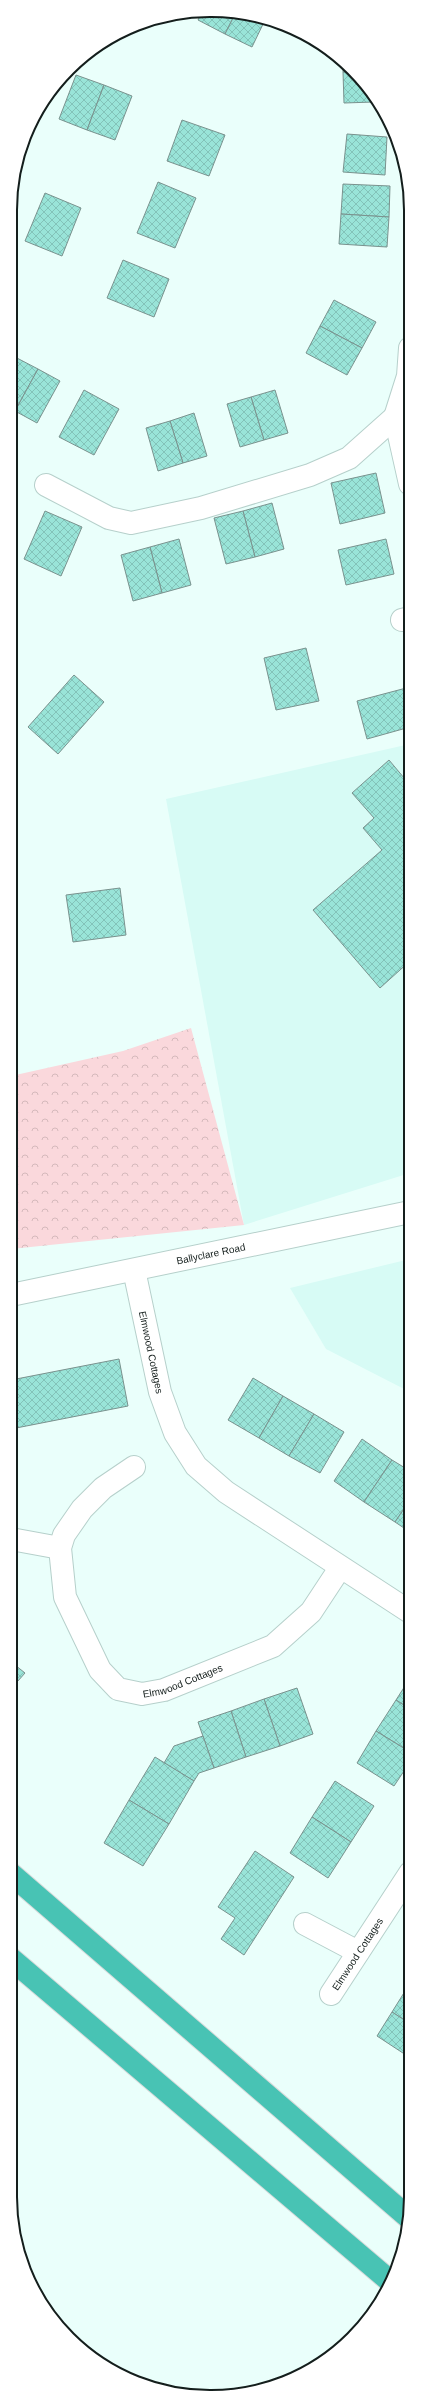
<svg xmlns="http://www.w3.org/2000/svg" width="421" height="2407" viewBox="0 0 421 2407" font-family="Helvetica,sans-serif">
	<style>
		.built { fill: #d7fbf5 }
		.forest { fill: url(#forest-crowns) }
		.building { fill: url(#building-cross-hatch); stroke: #7a928e }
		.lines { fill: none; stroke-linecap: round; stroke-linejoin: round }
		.minor-casing { stroke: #b6d0cb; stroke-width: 24 }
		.secondary-casing { stroke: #b6d0cb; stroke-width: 24 }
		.motorway-casing { stroke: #d9dbdb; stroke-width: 24 }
		.minor { stroke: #fff; stroke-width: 22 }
		.secondary { stroke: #fff; stroke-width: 22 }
		.motorway { stroke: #48c3b4; stroke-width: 22 }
		.labels { text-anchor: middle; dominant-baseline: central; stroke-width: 3; stroke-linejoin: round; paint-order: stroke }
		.street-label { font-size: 10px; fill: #141e1c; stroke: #fff }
		.rim { fill: none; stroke: #141e1c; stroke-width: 2 }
	</style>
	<defs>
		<pattern id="forest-crowns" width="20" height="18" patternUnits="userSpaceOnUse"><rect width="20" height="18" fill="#fad8dc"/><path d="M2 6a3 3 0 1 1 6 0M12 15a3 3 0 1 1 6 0" fill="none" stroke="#d5b9bc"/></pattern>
		<pattern id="building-cross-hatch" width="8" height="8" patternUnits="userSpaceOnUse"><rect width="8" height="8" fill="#99e4d8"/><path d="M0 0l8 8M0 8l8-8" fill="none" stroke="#83c3b9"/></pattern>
	</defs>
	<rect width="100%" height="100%" fill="#eafffb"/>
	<g class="built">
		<polygon points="410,744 410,1173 244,1225 166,799"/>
		<polygon points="410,1259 410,1392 326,1349 290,1288"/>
	</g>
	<polygon class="forest" points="191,1028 244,1225 11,1249 11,1076 123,1051"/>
	<g class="building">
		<polygon points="236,12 225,34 198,20 201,14"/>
		<polygon points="236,12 265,20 252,47 225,34"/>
		<polygon points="343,62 352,69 355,72 343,72"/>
		<polygon points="343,72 355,72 374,102 344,103"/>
		<polygon points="76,75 104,85 87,130 59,119"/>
		<polygon points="104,85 132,96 115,140 87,130"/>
		<polygon points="182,120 225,135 209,176 167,161"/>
		<polygon points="347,134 387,137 385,175 343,172"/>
		<polygon points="158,182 196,198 175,248 137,233"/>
		<polygon points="343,184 390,186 389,217 341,214"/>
		<polygon points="45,193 81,208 62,256 25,241"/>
		<polygon points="341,214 389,217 387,247 339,244"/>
		<polygon points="123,260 169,279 154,317 107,298"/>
		<polygon points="334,300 376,322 362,348 320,326"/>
		<polygon points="320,326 362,348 347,375 306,353"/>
		<polygon points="15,357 38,369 15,411 12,409 12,364"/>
		<polygon points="38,369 60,381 37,423 15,411"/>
		<polygon points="84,390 119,409 94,455 59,437"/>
		<polygon points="275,390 288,433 264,440 251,397"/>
		<polygon points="251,397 264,440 240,447 227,404"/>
		<polygon points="194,413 207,456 183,463 170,421"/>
		<polygon points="170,421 183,463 158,471 146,428"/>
		<polygon points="376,473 385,513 340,524 331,483"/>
		<polygon points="272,503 284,549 255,557 243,511"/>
		<polygon points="45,511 82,527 61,576 24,559"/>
		<polygon points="243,511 255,557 226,564 214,518"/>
		<polygon points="179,539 191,585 162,593 150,547"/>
		<polygon points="386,539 394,574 346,585 338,550"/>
		<polygon points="150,547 162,593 133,601 121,555"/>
		<polygon points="306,648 319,701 276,710 264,658"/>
		<polygon points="74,675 104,702 58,754 28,727"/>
		<polygon points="410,687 410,727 367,739 357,701"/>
		<polygon points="389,760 410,785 410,961 380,988 313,910 382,850 363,828 374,818 352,793"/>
		<polygon points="120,888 126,935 73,942 66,895"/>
		<polygon points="119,1359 128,1406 11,1429 11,1380"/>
		<polygon points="253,1378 283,1396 259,1438 228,1420"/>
		<polygon points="283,1396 314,1414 289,1456 259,1438"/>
		<polygon points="314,1414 344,1432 320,1473 289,1456"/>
		<polygon points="362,1439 392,1460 364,1502 334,1481"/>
		<polygon points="392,1460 410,1471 410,1500 395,1522 364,1502"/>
		<polygon points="410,1500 410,1532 395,1522"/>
		<polygon points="10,1661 25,1673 10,1690"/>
		<polygon points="410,1678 410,1709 396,1700"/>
		<polygon points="297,1688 313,1734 280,1746 264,1699"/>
		<polygon points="264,1699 280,1746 246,1757 231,1711"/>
		<polygon points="396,1700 410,1709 410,1752 376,1731"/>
		<polygon points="231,1711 246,1757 214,1768 198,1722"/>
		<polygon points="376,1731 410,1752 410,1762 394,1786 357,1763"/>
		<polygon points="203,1736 214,1768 199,1773 194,1781 164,1763 174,1746"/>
		<polygon points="155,1757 194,1781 169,1824 129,1800"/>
		<polygon points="335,1781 374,1806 351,1842 312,1817"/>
		<polygon points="129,1800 169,1824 143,1866 104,1843"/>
		<polygon points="312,1817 351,1842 328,1878 290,1853"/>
		<polygon points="255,1851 294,1877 244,1955 221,1939 235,1918 218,1907"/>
		<polygon points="407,1988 409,1990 409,2023 392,2012"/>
		<polygon points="392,2012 409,2023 409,2057 377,2036"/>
	</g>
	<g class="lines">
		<defs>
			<g id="minor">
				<polyline points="410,484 395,417 408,376 410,348"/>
				<polyline points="46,485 109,518 131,523 201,508 310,475 349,458 395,417"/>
				<polyline points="402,620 410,618"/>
				<path id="s1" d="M134 1270 160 1392 175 1433 196 1466 226 1492 410 1612"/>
				<path id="s2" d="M134 1467 103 1488 82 1509 64 1535 60 1548 65 1597 100 1670 118 1689 142 1694 164 1690 273 1646 311 1612 340 1568"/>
				<polyline points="11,1539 60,1548"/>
				<polyline points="305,1924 358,1952"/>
				<path id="s3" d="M331 1994 410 1873"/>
			</g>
			<g id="secondary">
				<path id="s4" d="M11 1295 410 1212"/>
			</g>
			<g id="motorway">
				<polyline points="10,1873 409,2218"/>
				<polyline points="10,1958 391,2282"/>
			</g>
		</defs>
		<use href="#minor" class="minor-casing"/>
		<use href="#secondary" class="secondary-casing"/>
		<use href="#motorway" class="motorway-casing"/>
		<use href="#minor" class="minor"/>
		<use href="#secondary" class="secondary"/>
		<use href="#motorway" class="motorway"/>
	</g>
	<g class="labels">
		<g class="street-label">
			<text stroke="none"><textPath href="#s4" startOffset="204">Ballyclare Road</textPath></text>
			<text stroke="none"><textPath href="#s1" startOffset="84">Elmwood Cottages</textPath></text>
			<text stroke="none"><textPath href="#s2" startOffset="336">Elmwood Cottages</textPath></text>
			<text stroke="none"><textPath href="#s3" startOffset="48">Elmwood Cottages</textPath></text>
		</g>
	</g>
	<path d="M0 0H421V2407H0ZM210 17H211A193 193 0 0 1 404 210V2197A193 193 0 0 1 211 2390H210A193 193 0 0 1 17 2197V210A193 193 0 0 1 210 17Z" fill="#fff" fill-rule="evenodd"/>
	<path class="rim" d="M210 17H211A193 193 0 0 1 404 210V2197A193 193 0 0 1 211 2390H210A193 193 0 0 1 17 2197V210A193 193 0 0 1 210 17Z"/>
</svg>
